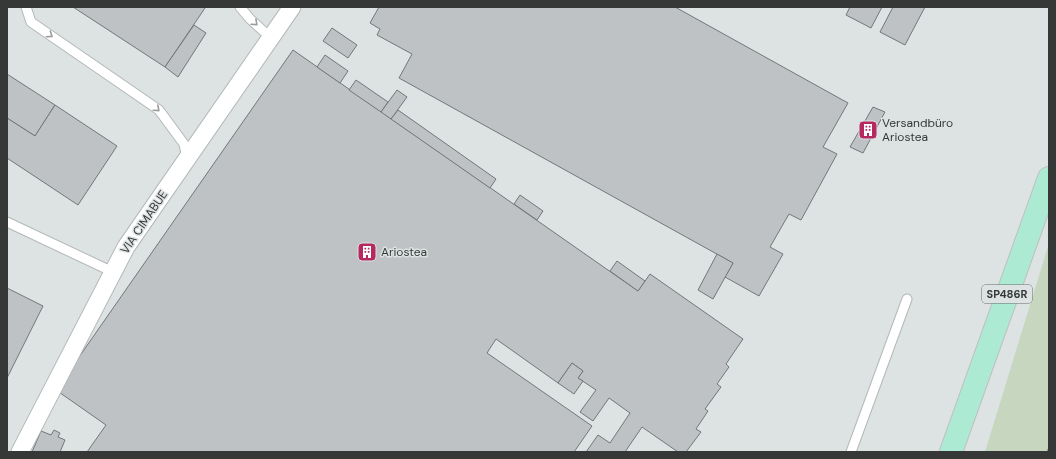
<svg xmlns="http://www.w3.org/2000/svg" width="1056" height="459" viewBox="0 0 1056 459" font-family="'DM Sans',sans-serif">
	<style>
		.green { fill: #c6d6bf }
		.building { fill: #bec2c4; stroke: #737779 }
		.lines { fill: none; stroke-linecap: round; stroke-linejoin: round }
		.service-casing { stroke: #b3b8b8; stroke-width: 11 }
		.minor-casing { stroke: #b3b8b8; stroke-width: 19 }
		.primary-casing { stroke: #bfbfbf; stroke-width: 24 }
		.path { stroke: #888c8c; stroke-width: 2.5; stroke-dasharray: 3 2; stroke-linecap: butt }
		.service { stroke: #fff; stroke-width: 9 }
		.minor { stroke: #fff; stroke-width: 17 }
		.primary { stroke: #acead4; stroke-width: 22 }
		.oneway { stroke: #9a9c9c }
		.labels { text-anchor: middle; dominant-baseline: central; stroke-width: 3; stroke-linejoin: round; paint-order: stroke }
		.shield { fill: #dde2e2; stroke: #686b6b; stroke-width: 1 }
		.shield-label { font-size: 11px; font-weight: bold; fill: #363838 }
		.poi-label { font-size: 12px; fill: #363838; stroke: #dde2e2; text-anchor: start }
		.street-label { font-size: 12px; fill: #363838; stroke: #dde2e2 }
	</style>
	<rect width="100%" height="100%" fill="#dde2e2"/>
	<polygon class="green" points="1049,243 1049,452 985,452"/>
	<g class="building">
		<polygon points="73,7 203,7 205,8 165,67"/>
		<polygon points="379,7 675,7 848,103 823,147 837,154 801,220 789,214 770,247 783,254 759,296 725,277 733,263 399,78 412,54 377,35 380,29 370,23"/>
		<polygon points="850,7 882,7 871,28 846,15"/>
		<polygon points="893,7 925,7 905,45 880,32"/>
		<polygon points="194,25 206,33 178,77 165,67"/>
		<polygon points="332,28 357,45 348,58 323,41"/>
		<polygon points="293,50 638,291 650,274 743,339 726,364 729,367 717,384 721,387 705,409 708,411 696,429 701,432 686,452 678,452 642,427 625,452 586,452 598,435 610,443 630,413 609,398 593,421 580,412 596,390 578,378 583,371 572,363 558,383 496,339 487,353 592,426 574,452 87,452 106,425 56,390"/>
		<polygon points="325,55 348,71 340,83 317,67"/>
		<polygon points="7,74 55,105 35,136 7,118"/>
		<polygon points="356,80 388,102 381,112 349,90"/>
		<polygon points="397,90 407,97 391,119 381,112"/>
		<polygon points="55,105 117,146 78,205 7,158 7,118 35,136"/>
		<polygon points="873,107 885,112 863,153 850,147"/>
		<polygon points="398,110 496,179 490,188 391,119"/>
		<polygon points="520,195 543,211 537,220 514,204"/>
		<polygon points="717,254 733,263 713,299 698,290"/>
		<polygon points="617,261 645,281 638,291 610,271"/>
		<polygon points="7,288 43,306 7,378"/>
		<polygon points="572,363 583,371 578,378 583,381 574,394 558,383"/>
		<polygon points="54,430 60,433 58,437 65,440 60,452 32,452 41,431 51,435"/>
	</g>
	<g class="lines">
		<defs>
			<g id="service">
				<polyline points="26,7 31,22 159,110 184,144 187,158"/>
				<polyline points="240,7 250,19 271,38"/>
				<polyline points="7,222 113,272"/>
				<polyline points="851,452 907,299"/>
			</g>
			<polyline id="minor" points="20,452 126,247 292,7"/>
			<polyline id="primary" points="951,452 1049,178"/>
		</defs>
		<use href="#service" class="service-casing"/>
		<use href="#minor" class="minor-casing"/>
		<use href="#primary" class="primary-casing"/>
		<polyline class="path" points="1048,452 1049,448"/>
		<use href="#service" class="service"/>
		<use href="#minor" class="minor"/>
		<use href="#primary" class="primary"/>
	</g>
	<defs><path id="oneway-chevron" d="M-2-3.5L2.5 0L-2 3.5" fill="none" stroke-width="1.6" stroke-linecap="round" stroke-linejoin="round"/></defs>
	<g class="oneway">
		<use href="#oneway-chevron" transform="translate(255 23) rotate(43)"/>
		<use href="#oneway-chevron" transform="translate(50 35) rotate(34)"/>
		<use href="#oneway-chevron" transform="translate(157 109) rotate(42)"/>
	</g>
	<defs>
		<symbol id="building-square" viewBox="-11 -11 22 22"><rect x="-9" y="-9" width="18" height="18" rx="4" fill="#b62960" stroke="#dde2e2"/><path d="M-4-6H4V6H1V3H-1V6H-4ZM-2.5-4.3h1.7v1.8h-1.7ZM.8-4.3h1.7v1.8H.8ZM-2.5-1h1.7V.8h-1.7ZM.8-1h1.7V.8H.8Z" fill="#fff"/></symbol>
	</defs>
	<g fill-rule="evenodd">
		<use href="#building-square" x="857" y="119" width="22" height="22"/>
		<use href="#building-square" x="356" y="241" width="22" height="22"/>
	</g>
	<g class="labels">
		<rect class="shield" x="982" y="285" width="50" height="18" rx="3"/>
		<g class="shield-label">
			<text x="1007" y="294">SP486R</text>
		</g>
		<g class="poi-label">
			<text x="882" y="123">Versandbüro<tspan x="882" dy="14">Ariostea</tspan></text>
			<text x="381" y="252">Ariostea</text>
		</g>
		<g class="street-label">
			<text transform="translate(144 222) rotate(-56)">VIA CIMABUE</text>
		</g>
	</g>
	<rect width="1056" height="459" fill="none" stroke="#363838" stroke-width="16"/>
</svg>
